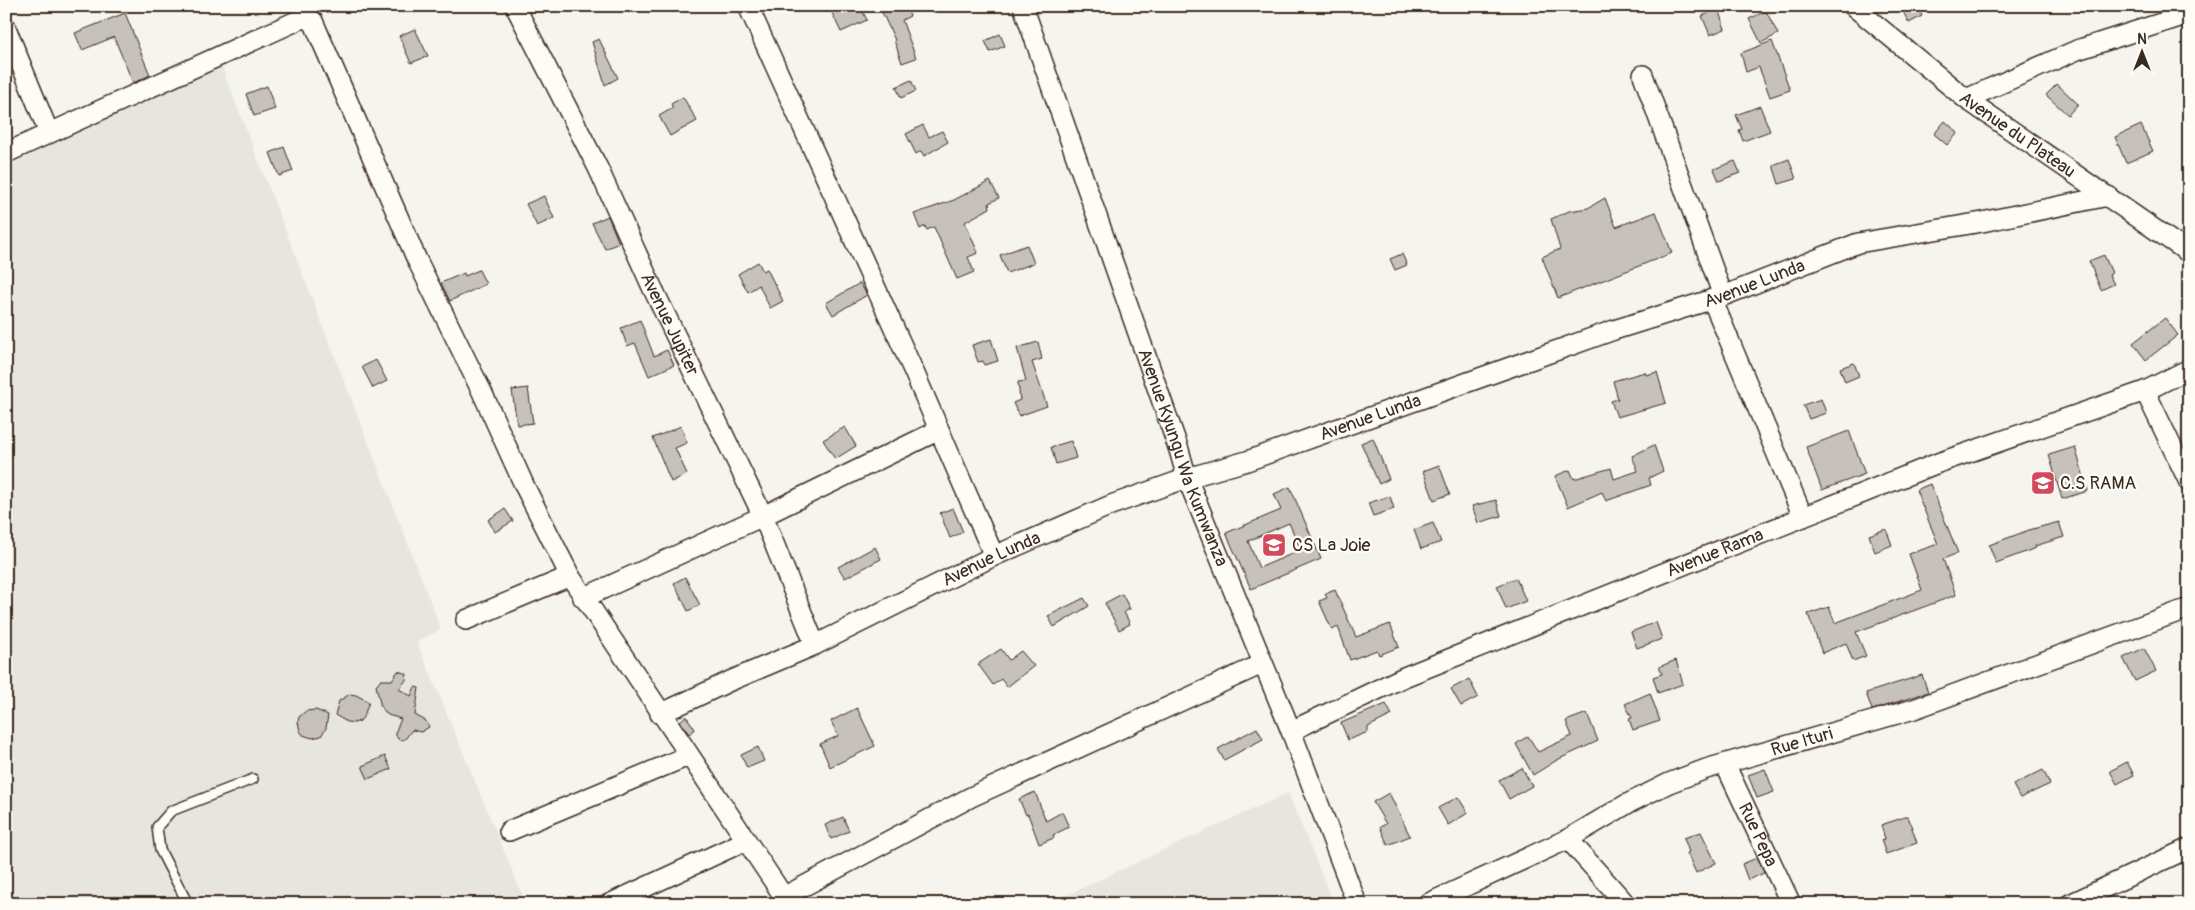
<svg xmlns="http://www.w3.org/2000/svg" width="2195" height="910" viewBox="0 0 2195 910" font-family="Pangolin,sans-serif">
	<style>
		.built { fill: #e7e5df }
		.building { fill: #c7c1bb; stroke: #3b2a1e; fill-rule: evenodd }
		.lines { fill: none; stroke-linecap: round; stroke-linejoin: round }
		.service-casing { stroke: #3b2a1e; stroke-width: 12 }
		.minor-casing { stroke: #3b2a1e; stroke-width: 22 }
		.service { stroke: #fdfcf7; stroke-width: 9 }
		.minor { stroke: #fdfcf7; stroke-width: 19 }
		.labels { text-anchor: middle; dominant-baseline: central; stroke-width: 4.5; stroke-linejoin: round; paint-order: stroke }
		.street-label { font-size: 18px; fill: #3b2a1e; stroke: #fdfcf7 }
		.poi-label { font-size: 18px; fill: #3b2a1e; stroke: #fdfcf7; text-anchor: start }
	</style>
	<rect width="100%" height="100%" fill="#f5f4ee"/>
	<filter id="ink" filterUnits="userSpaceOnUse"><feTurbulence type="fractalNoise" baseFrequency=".02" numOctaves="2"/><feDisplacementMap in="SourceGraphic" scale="10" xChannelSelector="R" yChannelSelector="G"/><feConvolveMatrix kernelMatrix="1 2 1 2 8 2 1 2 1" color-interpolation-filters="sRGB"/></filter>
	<g filter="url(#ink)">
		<g class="built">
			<polygon points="221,65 441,629 417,642 526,904 6,904 6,160"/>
			<polygon points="1288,793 1334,904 1047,904"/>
		</g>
		<g class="building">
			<polygon points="848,6 860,6 867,20 841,32 832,13"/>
			<polygon points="879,6 905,6 910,16 902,20 916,58 902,63 894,40 895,40"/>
			<polygon points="1900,6 1917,6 1922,16 1909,23"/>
			<polygon points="1718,9 1725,29 1710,35 1702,16"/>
			<polygon points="1766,11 1778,34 1761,43 1749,19"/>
			<polygon points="125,13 150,75 133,83 114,37 82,50 75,33"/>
			<polygon points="415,29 428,56 411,63 399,36"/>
			<polygon points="1000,34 1005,46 990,52 985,41"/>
			<polygon points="599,39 618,78 605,85 592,42"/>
			<polygon points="1772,41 1790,90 1770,97 1759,67 1746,72 1741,53"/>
			<polygon points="911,80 916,91 901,98 896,87"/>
			<polygon points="2057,84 2078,104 2068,115 2046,95"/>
			<polygon points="267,86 275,109 254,116 246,94"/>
			<polygon points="683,97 697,121 670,136 659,116 673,108 671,104"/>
			<polygon points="1760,106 1770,131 1743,141 1739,130 1742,129 1736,115"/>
			<polygon points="1945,121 1958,133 1947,145 1934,134"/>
			<polygon points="923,125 929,137 942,131 948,142 924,156 921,151 916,154 906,134"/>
			<polygon points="2141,125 2153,151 2126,163 2115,137"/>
			<polygon points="284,147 293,171 279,176 270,153"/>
			<polygon points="1789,159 1796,179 1779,184 1773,165"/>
			<polygon points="1735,161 1740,173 1719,181 1714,169"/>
			<polygon points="990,181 999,198 989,203 990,208 965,222 978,253 968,257 974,272 957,279 934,227 927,230 925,226 920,229 914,214 954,200"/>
			<polygon points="544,196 554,218 537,226 526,204"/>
			<polygon points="1605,198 1616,227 1656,212 1672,253 1558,298 1542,257 1560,249 1551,219 1569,211 1588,208"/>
			<polygon points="608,216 619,243 605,249 592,223"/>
			<polygon points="1027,245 1034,263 1007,273 1000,255"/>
			<polygon points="1402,254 1407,265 1395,270 1390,259"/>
			<polygon points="2104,255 2112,273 2109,275 2114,284 2101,290 2089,261"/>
			<polygon points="758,262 763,271 767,269 783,301 770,308 759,285 748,292 738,274"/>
			<polygon points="479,270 486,284 450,301 441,283 464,273 465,276"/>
			<polygon points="860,283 867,295 833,315 826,303"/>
			<polygon points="2165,318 2178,335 2146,360 2133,343"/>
			<polygon points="640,320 654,356 667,350 674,365 649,376 635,343 627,346 621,328"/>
			<polygon points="991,339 998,361 984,365 983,361 978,362 972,345"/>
			<polygon points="1038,342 1042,359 1032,362 1047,406 1019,416 1013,403 1020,400 1018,382 1026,381 1017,348"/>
			<polygon points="376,360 387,381 373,388 362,367"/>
			<polygon points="1854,363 1859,376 1845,382 1840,368"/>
			<polygon points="1645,372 1646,375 1657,372 1666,403 1617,417 1611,401 1618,399 1613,381"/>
			<polygon points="528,388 533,423 517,425 512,390"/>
			<polygon points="1821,399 1826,413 1809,419 1803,405"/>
			<polygon points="681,426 687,443 675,448 687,474 671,482 653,438"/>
			<polygon points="845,427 856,446 835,459 823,440"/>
			<polygon points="1849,431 1865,474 1822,490 1806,447"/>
			<polygon points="1373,438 1389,479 1379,484 1361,443"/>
			<polygon points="1071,441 1076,458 1056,464 1051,447"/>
			<polygon points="1654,445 1663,471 1649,478 1651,485 1606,501 1602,492 1568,507 1555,476 1570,470 1574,479 1611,468 1614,479 1638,471 1632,456"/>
			<polygon points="2075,447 2088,491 2062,499 2049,455"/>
			<polygon points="1439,465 1450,494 1434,500 1423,471"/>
			<polygon points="1930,484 1958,553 1943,559 1956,595 1856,632 1866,656 1853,661 1846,643 1822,653 1808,614 1829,607 1835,623 1922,590 1909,554 1938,544 1916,490"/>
			<path d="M1290 487 1321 559 1251 589 1226 533 1281 510 1274 494ZM1289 523 1301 550 1259 568 1248 541Z"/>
			<polygon points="1390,496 1394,509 1373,516 1368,503"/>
			<polygon points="1496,500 1501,516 1478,523 1472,506"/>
			<polygon points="953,508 963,532 950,538 940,513"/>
			<polygon points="505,509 513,521 495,532 488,520"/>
			<polygon points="2059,522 2064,537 2035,546 2036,548 1996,563 1989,545 2029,530"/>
			<polygon points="1433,523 1441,542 1421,549 1414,530"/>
			<polygon points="1886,529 1892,545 1875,552 1869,535"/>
			<polygon points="875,547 881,559 845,578 838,567"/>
			<polygon points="685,577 700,605 688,611 674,583"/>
			<polygon points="1516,578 1526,601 1506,609 1497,586"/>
			<polygon points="1335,590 1356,637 1390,624 1399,647 1379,655 1377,650 1350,660 1338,627 1332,630 1319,601 1327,598 1325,594"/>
			<polygon points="1122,594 1130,609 1124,612 1130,624 1119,630 1105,603"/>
			<polygon points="1084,598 1089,606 1054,627 1048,616"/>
			<polygon points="1656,622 1662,639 1637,648 1631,632"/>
			<polygon points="2144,648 2156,671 2135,681 2123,658"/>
			<polygon points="1001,649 1009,660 1021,651 1034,666 1007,687 1001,679 993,685 978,664"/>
			<polygon points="1676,660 1683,684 1658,693 1653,677 1662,674 1659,667"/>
			<polygon points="398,671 407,674 406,680 399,689 411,696 415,687 419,688 415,715 426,721 429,727 421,732 412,730 405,739 401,740 398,739 395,733 401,719 388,715 381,707 376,686 381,680 392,680"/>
			<polygon points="1922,675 1928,692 1872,710 1866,693"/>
			<polygon points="1469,679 1478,697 1461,706 1451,689"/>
			<polygon points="1650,693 1660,721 1633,730 1629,719 1632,718 1625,704"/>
			<polygon points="350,694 356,695 369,702 364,716 360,721 354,723 347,722 335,715 339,701"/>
			<polygon points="1386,704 1392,715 1368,727 1368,732 1348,740 1341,723"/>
			<polygon points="857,708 875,746 830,767 820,744 838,736 831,721"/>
			<polygon points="316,710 328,715 326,728 321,736 312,738 303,735 300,731 298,722 299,717 306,711"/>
			<polygon points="1587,713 1598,741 1557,760 1533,775 1516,744 1528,736 1538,752 1572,736 1566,721"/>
			<polygon points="686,716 695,729 689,734 680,721"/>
			<polygon points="1257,728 1263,739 1224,760 1218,749"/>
			<polygon points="758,747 764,761 747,768 741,755"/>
			<polygon points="385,756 391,769 368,779 362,766"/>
			<polygon points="2127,762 2134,775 2117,784 2110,771"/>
			<polygon points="1522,768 1532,786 1509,799 1499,780"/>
			<polygon points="1765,769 1774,792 1757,798 1748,775"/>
			<polygon points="2043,770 2050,784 2020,798 2013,785"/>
			<polygon points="1035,792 1046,821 1062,812 1069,827 1053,835 1054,838 1039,844 1028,814 1026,815 1019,799"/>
			<polygon points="1389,793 1410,836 1388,845 1380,827 1386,824 1373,802"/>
			<polygon points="1458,797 1468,813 1448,825 1438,808"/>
			<polygon points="1908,816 1917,843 1886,854 1881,840 1885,839 1881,825"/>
			<polygon points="843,817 849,831 831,839 825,825"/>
			<polygon points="1701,832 1716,863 1696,873 1687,853 1689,852 1684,838"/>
			<polygon points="1757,858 1764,873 1748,880 1742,864"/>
		</g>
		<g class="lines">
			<defs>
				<polyline id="service" points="188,904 160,850 157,827 171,811 253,779"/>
				<g id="minor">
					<path id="s1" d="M515 6 598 168 652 287 763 516 815 645"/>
					<polyline points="748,6 914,372 994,556"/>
					<path id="s2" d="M1023 6 1179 450 1187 478 1291 731 1357 904"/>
					<path id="s3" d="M1853 6 1966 99 2189 253"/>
					<polyline points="6,28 49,133"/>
					<polyline points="1643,75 1723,296"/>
					<polyline points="1966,99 2077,50 2189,14"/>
					<polyline points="6,153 303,18 313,21 417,260 482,392 525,487 570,576 780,891 785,894 791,893 971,797 1262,664"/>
					<polyline points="1712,299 1803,517"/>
					<polyline points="2189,369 2145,391 2189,482"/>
					<polyline points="583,598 763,516 939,430"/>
					<polyline points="466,620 570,576"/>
					<path id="s4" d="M660 714 730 681 815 645 994 556 1111 505 1187 478 1247 461 1614 330 1723 296 1858 243 1982 222 2108 196"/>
					<path id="s5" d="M1291 731 1404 677 1938 463 2145 391"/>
					<path id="s6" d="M1725 764 1791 904"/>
					<polyline points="509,831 688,756"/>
					<polyline points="1568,839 1626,904"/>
					<polyline points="609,904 745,841"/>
					<path id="s7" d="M1427 904 1568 839 1627 804 1669 783 1706 769 1914 709 2189 608"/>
					<polyline points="2070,904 2189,848"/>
				</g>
			</defs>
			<use href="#service" class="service-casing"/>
			<use href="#minor" class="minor-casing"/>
			<use href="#service" class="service"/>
			<use href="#minor" class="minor"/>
		</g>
	</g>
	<defs>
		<symbol id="school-square" viewBox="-11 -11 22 22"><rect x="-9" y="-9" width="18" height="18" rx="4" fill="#d1495b" stroke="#fdfcf7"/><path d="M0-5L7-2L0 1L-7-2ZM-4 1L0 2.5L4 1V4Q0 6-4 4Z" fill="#fff"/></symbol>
	</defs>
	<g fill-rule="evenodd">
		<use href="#school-square" x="2029" y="469" width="28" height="28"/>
		<use href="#school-square" x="1260" y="531" width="28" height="28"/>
	</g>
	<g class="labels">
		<g class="street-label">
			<text stroke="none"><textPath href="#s3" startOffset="209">Avenue du Plateau</textPath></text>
			<text stroke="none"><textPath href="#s4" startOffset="1178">Avenue Lunda</textPath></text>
			<text stroke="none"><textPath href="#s1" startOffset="354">Avenue Jupiter</textPath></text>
			<text stroke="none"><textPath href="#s4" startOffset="771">Avenue Lunda</textPath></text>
			<text stroke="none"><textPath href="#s2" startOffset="479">Avenue Kyungu Wa Kumwanza</textPath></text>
			<text stroke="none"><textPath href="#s5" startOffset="460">Avenue Rama</textPath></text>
			<text stroke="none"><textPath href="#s4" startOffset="366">Avenue Lunda</textPath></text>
			<text stroke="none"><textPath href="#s7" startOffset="410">Rue Ituri</textPath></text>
			<text stroke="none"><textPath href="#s6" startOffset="78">Rue Pepa</textPath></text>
		</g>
		<g class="poi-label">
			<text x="2060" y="483">C.S RAMA</text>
			<text x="1292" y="545">CS La Joie</text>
		</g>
	</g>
	<rect width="2195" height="910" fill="none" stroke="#fdfcf7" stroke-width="25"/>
	<rect x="12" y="12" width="2170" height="885" fill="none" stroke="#3b2a1e" stroke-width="2" filter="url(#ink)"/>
	<g transform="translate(2142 52)" stroke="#fdfcf7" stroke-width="4" paint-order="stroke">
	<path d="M0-4L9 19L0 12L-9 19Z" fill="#3b2a1e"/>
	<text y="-8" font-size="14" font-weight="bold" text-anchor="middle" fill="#3b2a1e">N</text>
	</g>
</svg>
